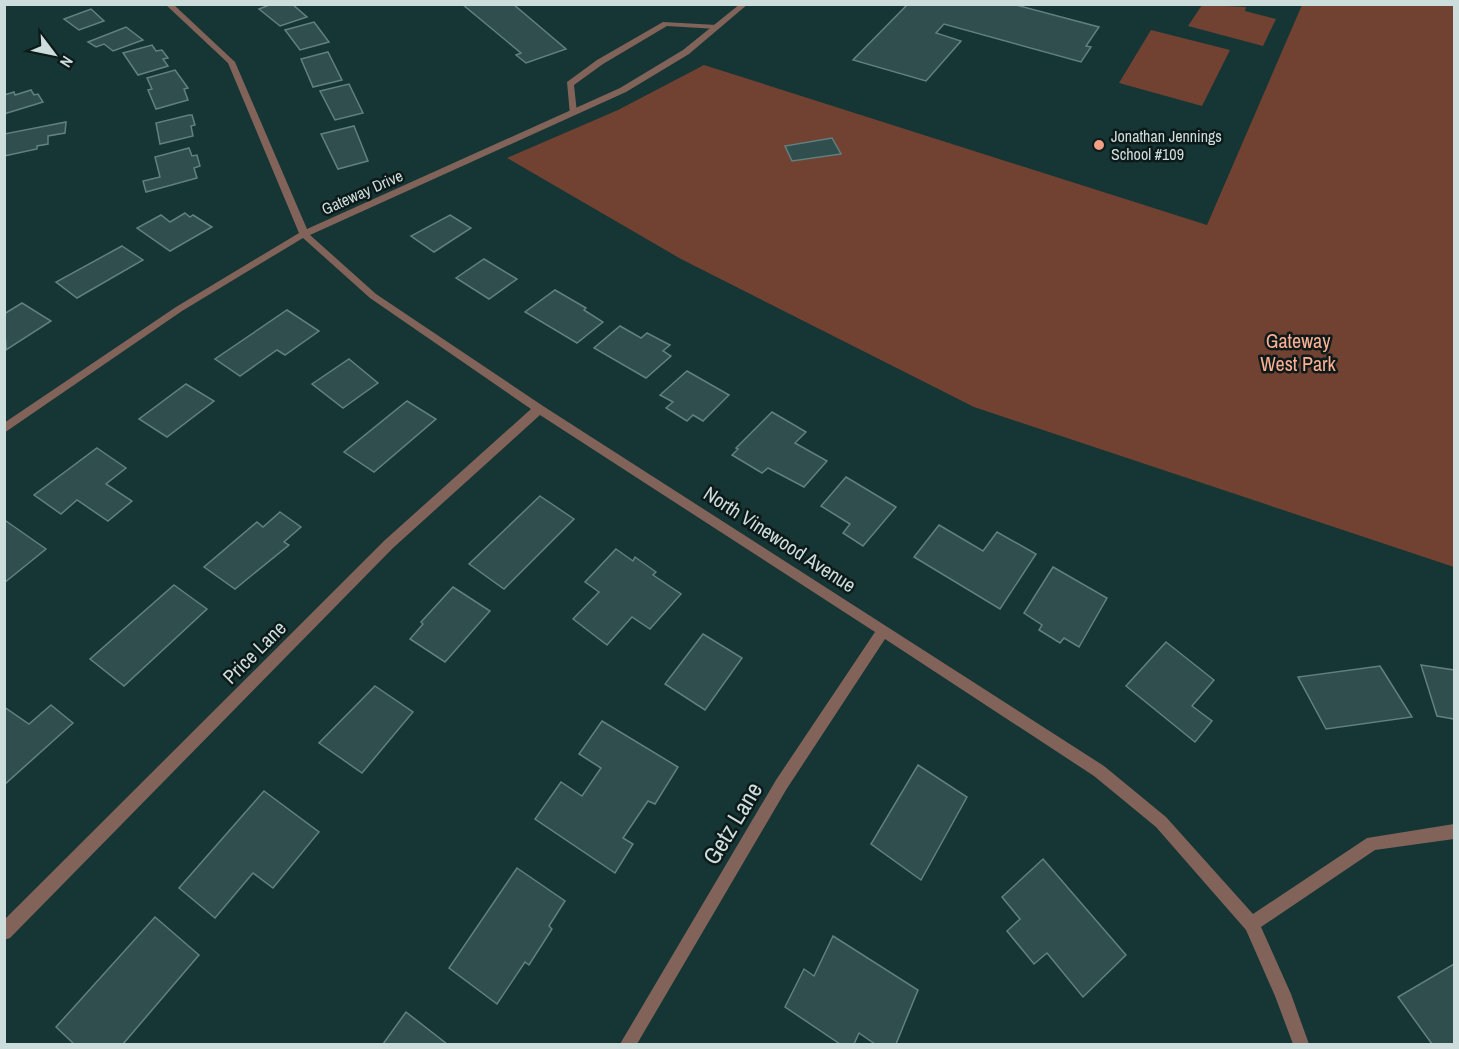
<svg xmlns="http://www.w3.org/2000/svg" width="1459" height="1049" viewBox="0 0 1459 1049" font-family="'Archivo Narrow',sans-serif">
	<style>
		.green { fill: #714232 }
		.building { fill: #304e4e; stroke: #618080; stroke-width: 1.5 }
		.lines { fill: none; stroke-linecap: round; stroke-linejoin: round }
		.lane { fill: #826359; fill-rule: evenodd }
		.street { fill: #826359; fill-rule: evenodd }
		.poi-dot { fill: #f39f83; stroke: #0d1a1a; stroke-width: 2 }
		.labels { text-anchor: middle; dominant-baseline: central; stroke-width: 5; stroke-linejoin: round; paint-order: stroke }
		.far-poi-label { font-size: 16px; fill: #ccdddc; stroke: #0d1a1a; text-anchor: start }
		.far-street-label { font-size: 16px; fill: #ccdddc; stroke: #0d1a1a }
		.park-label { font-size: 20px; fill: #feae93; stroke: #0d1a1a }
		.street-label { font-size: 20px; fill: #ccdddc; stroke: #0d1a1a }
		.near-street-label { font-size: 24px; fill: #ccdddc; stroke: #0d1a1a }
	</style>
	<rect width="100%" height="100%" fill="#163535"/>
	<g class="green">
		<polygon points="1202,5 1246,7 1245,11 1276,19 1263,46 1188,26"/>
		<polygon points="1302,5 1454,5 1454,567 974,407 681,259 507,158 618,110 704,65 1207,225"/>
		<polygon points="1151,30 1230,50 1202,106 1119,83"/>
	</g>
	<g class="building">
		<polygon points="272,4 292,4 307,17 280,26 259,9"/>
		<polygon points="462,4 513,4 566,49 526,63 516,55 521,53"/>
		<polygon points="908,4 1012,4 1099,27 1086,46 1091,47 1081,62 944,24 936,33 961,41 926,81 853,60"/>
		<polygon points="91,9 104,21 79,30 64,19"/>
		<polygon points="314,22 329,42 300,50 285,30"/>
		<polygon points="126,27 143,40 113,51 104,44 96,47 88,42"/>
		<polygon points="152,45 156,51 162,50 168,58 163,59 168,66 138,75 123,53"/>
		<polygon points="328,52 342,80 313,87 301,59"/>
		<polygon points="175,70 188,88 184,89 188,100 156,109 148,90 152,89 147,78"/>
		<polygon points="349,84 363,113 335,120 320,91"/>
		<polygon points="31,90 34,95 38,94 43,102 4,114 4,95 14,92 15,95"/>
		<polygon points="189,115 192,115 195,125 191,126 193,136 160,144 156,123"/>
		<polygon points="66,122 65,133 48,136 48,144 37,146 37,149 4,156 4,134"/>
		<polygon points="354,126 368,161 338,169 321,134"/>
		<polygon points="832,138 841,154 792,161 785,146"/>
		<polygon points="189,148 192,156 197,155 200,166 194,168 197,178 146,192 143,181 160,177 155,157"/>
		<polygon points="185,213 190,217 193,215 212,227 170,251 137,228 161,215 170,222"/>
		<polygon points="450,215 471,228 434,252 411,236"/>
		<polygon points="122,246 143,260 77,298 56,282"/>
		<polygon points="484,259 517,279 489,299 456,278"/>
		<polygon points="555,290 586,308 584,310 603,322 577,343 525,312"/>
		<polygon points="22,303 51,321 6,350 4,314"/>
		<polygon points="287,310 319,331 285,355 277,350 240,376 215,359"/>
		<polygon points="620,326 641,338 647,333 670,345 663,351 671,356 646,378 594,348"/>
		<polygon points="349,359 378,383 343,408 312,384"/>
		<polygon points="687,371 729,395 703,421 693,415 687,421 666,408 673,402 660,395"/>
		<polygon points="186,384 214,401 167,437 139,419"/>
		<polygon points="407,401 436,419 374,472 344,452"/>
		<polygon points="772,412 806,432 795,443 827,461 804,487 768,468 762,473 732,455 738,449 736,448"/>
		<polygon points="97,448 126,468 106,484 132,501 108,521 77,500 61,514 34,495"/>
		<polygon points="846,477 896,507 863,546 843,533 850,524 821,506"/>
		<polygon points="540,496 574,519 504,589 469,564"/>
		<polygon points="280,512 301,527 284,542 289,545 235,589 204,567 257,522 263,527"/>
		<polygon points="6,521 46,549 4,583 4,523"/>
		<polygon points="939,525 983,551 997,532 1036,554 1000,609 914,557"/>
		<polygon points="616,549 633,561 635,557 656,572 653,575 681,594 650,629 632,617 607,645 573,619 599,592 585,582"/>
		<polygon points="1053,567 1107,598 1079,647 1064,638 1060,643 1039,630 1042,625 1024,613"/>
		<polygon points="174,585 207,609 124,686 90,659"/>
		<polygon points="453,587 490,611 445,662 410,639 423,624 421,622"/>
		<polygon points="703,634 742,658 705,710 665,684"/>
		<polygon points="1166,642 1214,680 1192,706 1212,721 1195,742 1126,686"/>
		<polygon points="1421,665 1454,670 1454,719 1437,716"/>
		<polygon points="1380,666 1412,717 1326,729 1298,677"/>
		<polygon points="375,686 413,712 362,773 319,743"/>
		<polygon points="51,705 73,723 4,785 4,707 29,724"/>
		<polygon points="602,721 678,767 655,804 648,801 623,838 633,844 615,873 535,819 561,782 582,796 601,768 579,754"/>
		<polygon points="918,765 967,797 921,880 871,844"/>
		<polygon points="264,791 319,832 273,888 253,873 215,918 179,888"/>
		<polygon points="1043,859 1126,955 1083,997 1047,953 1034,964 1007,931 1020,919 1002,897"/>
		<polygon points="517,868 565,901 549,926 552,929 529,965 525,962 497,1004 449,968"/>
		<polygon points="155,917 199,955 123,1044 74,1044 56,1027"/>
		<polygon points="833,936 918,990 896,1044 875,1044 859,1033 854,1044 840,1044 785,1007 804,969 814,976"/>
		<polygon points="1454,964 1454,1044 1432,1044 1398,997"/>
		<polygon points="406,1012 447,1044 383,1044"/>
	</g>
	<g class="lines">
		<polygon class="lane" points="663,22 717,25 721,27 717,29 667,26 603,64 574,85 577,113 570,115 567,82 597,60"/>
		<polygon class="street" points="165,4 173,4 235,62 307,229 620,88 683,50 740,4 748,4 689,54 626,92 310,235 376,294 543,406 1104,766 1166,817 1253,914 1367,838 1454,824 1454,839 1375,850 1261,927 1291,994 1309,1044 1293,1044 1275,996 1246,930 1156,827 1094,776 885,639 786,790 637,1044 620,1044 776,780 875,632 540,415 393,548 10,938 4,940 4,920 385,540 531,409 370,298 303,238 182,311 4,433 4,423 176,307 299,233 228,63"/>
	</g>
	<circle class="poi-dot" cx="1099" cy="145" r="6"/>
	<g class="labels">
		<g class="far-poi-label">
			<text x="1111" y="136">Jonathan Jennings<tspan x="1111" dy="18">School #109</tspan></text>
		</g>
		<g class="far-street-label">
			<text transform="translate(362 192) rotate(-24)">Gateway Drive</text>
		</g>
		<g class="park-label">
			<text x="1298" y="340">Gateway<tspan x="1298" dy="23">West Park</tspan></text>
		</g>
		<g class="street-label">
			<text transform="translate(780 539) rotate(33)">North Vinewood Avenue</text>
			<text transform="translate(254 652) rotate(-45)">Price Lane</text>
		</g>
		<g class="near-street-label">
			<text transform="translate(732 823) rotate(-59)">Getz Lane</text>
		</g>
	</g>
	<rect width="1459" height="1049" fill="none" stroke="#ccdddc" stroke-width="12"/>
	<g transform="translate(54 54) rotate(122)" stroke="#0d1a1a" stroke-width="4.5" paint-order="stroke">
	<path d="M0-4.5L10 22L0 15L-10 22Z" fill="#ccdddc"/>
	<text y="-9" font-size="16" font-weight="bold" text-anchor="middle" fill="#ccdddc">N</text>
	</g>
</svg>
